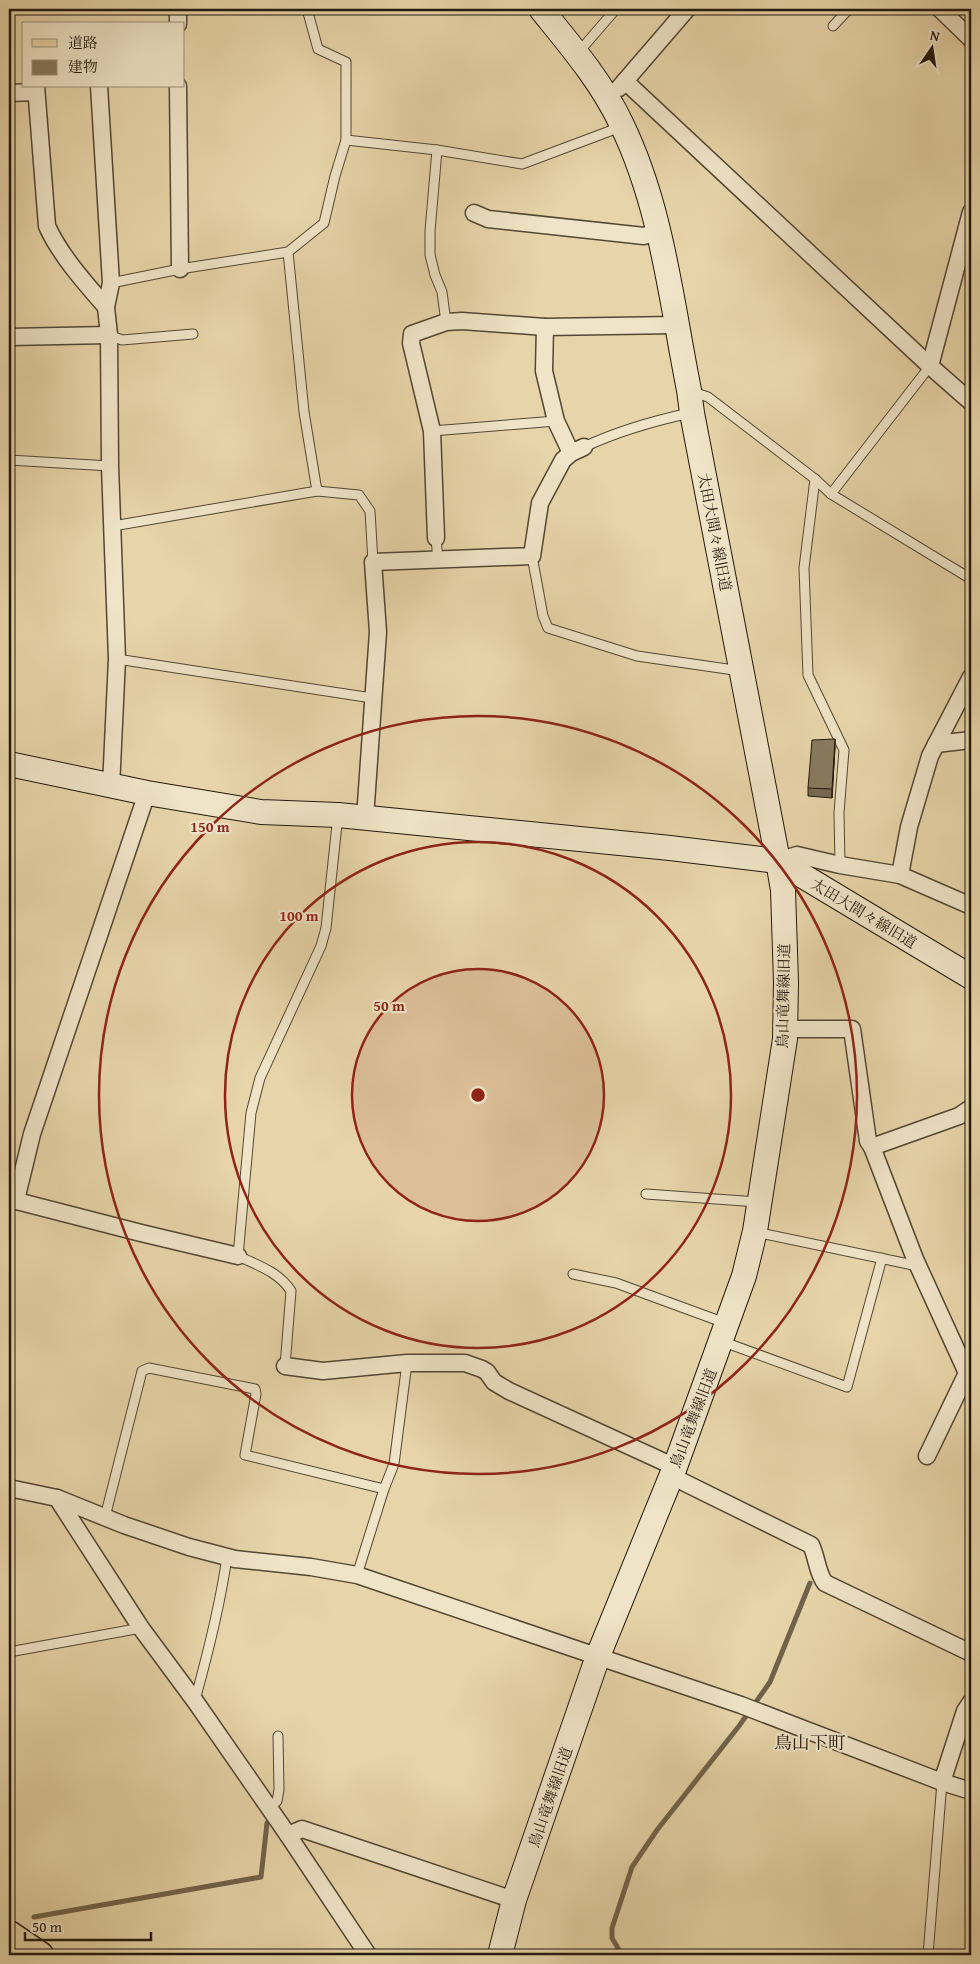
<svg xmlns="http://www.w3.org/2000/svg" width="980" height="1964" viewBox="0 0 980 1964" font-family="'Gentium Book Plus','Noto Serif JP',serif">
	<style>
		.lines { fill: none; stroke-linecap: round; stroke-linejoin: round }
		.stream { stroke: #70634b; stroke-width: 5 }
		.lane-casing { stroke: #524735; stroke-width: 11 }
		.street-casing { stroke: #524735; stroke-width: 19 }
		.secondary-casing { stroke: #21180e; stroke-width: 26 }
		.primary-casing { stroke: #21180e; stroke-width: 29 }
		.lane { stroke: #efe4c7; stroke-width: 9 }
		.street { stroke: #efe4c7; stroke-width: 16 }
		.secondary { stroke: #efe4c7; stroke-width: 24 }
		.primary { stroke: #e7d5a9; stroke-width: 26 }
		.wall { fill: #756952; stroke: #21180e }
		.shaded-wall { fill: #5f5542; stroke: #21180e }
		.building { fill: #887a5f; stroke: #21180e }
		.ring { fill: none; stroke: #8f2418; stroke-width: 2.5 }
		.labels { text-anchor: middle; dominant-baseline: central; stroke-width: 4.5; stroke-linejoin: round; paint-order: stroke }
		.street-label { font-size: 15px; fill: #21180e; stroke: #efe4c7 }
		.quarter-label { font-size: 18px; fill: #21180e; stroke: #efe4c7 }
		.centre { fill: #8f2418; stroke: #efe4c7; stroke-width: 2.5 }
		.ring-label { font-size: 15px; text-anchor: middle; font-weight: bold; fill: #8f2418; stroke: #efe4c7; stroke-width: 4.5; stroke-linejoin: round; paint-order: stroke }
	</style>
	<rect width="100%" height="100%" fill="#e7d5a9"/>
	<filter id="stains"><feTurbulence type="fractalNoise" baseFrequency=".004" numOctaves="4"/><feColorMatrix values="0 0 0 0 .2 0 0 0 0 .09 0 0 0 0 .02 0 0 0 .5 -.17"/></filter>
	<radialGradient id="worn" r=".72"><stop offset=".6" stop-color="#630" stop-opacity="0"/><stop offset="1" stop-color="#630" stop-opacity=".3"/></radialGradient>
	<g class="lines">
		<g class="stream">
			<polyline points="34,1917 261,1877 267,1823"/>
			<polyline points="622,1955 612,1938 612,1928 632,1867 657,1830 739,1726 770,1682 810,1583"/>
		</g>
		<defs>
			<g id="lane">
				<polyline points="307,9 318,49 346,62 346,140 335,176 324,223 288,252 304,412 317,491"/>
				<polyline points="833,26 849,9"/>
				<polyline points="577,54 616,9"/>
				<polyline points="346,140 437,150 522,164 610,131 621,123"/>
				<polyline points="437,150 430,231 430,255 435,275 442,292 446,322"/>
				<polyline points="111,283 180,269 288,252"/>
				<polyline points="109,335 122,340 193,334"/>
				<polyline points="690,391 708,397 815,479 831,494 971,579"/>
				<polyline points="432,431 556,421"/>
				<path d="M584 447C618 431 653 421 690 413"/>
				<polyline points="9,460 110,466"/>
				<polyline points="815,479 804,568 808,675 844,750 839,813 840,865"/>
				<polyline points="831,494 930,366"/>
				<polyline points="113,526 317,491 359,495 370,511 373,562"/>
				<polyline points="436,538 438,561"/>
				<polyline points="532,556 543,616 548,628 637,656 741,671"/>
				<polyline points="117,659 372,698"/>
				<polyline points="646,1194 758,1202"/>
				<polyline points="755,1232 918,1266"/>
				<polyline points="573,1274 616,1283 725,1323"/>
				<polyline points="721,1341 847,1387 882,1258"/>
				<path d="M285 1366 291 1291C279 1272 257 1265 238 1256L251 1113 260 1078 321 946 326 928 338 815"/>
				<polyline points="105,1517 142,1371 149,1368 255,1389 256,1394 245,1455 384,1489"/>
				<polyline points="357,1575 384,1489 394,1464 407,1363"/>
				<polyline points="9,1652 141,1628"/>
				<path d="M195 1700C208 1653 220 1606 227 1557"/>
				<polyline points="269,1808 277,1801 279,1790 278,1736"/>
				<polyline points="928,1955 942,1782"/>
			</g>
			<g id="street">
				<polyline points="940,9 971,39"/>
				<polyline points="178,24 178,9"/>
				<polyline points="625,81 930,366 971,402"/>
				<path d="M36 86 47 226C60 255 85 283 106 307"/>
				<polyline points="99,86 111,283 106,307 109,335 110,466 117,659 111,787"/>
				<polyline points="178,86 180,269"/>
				<polyline points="619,88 687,9"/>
				<polyline points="9,93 36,92"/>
				<polyline points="474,213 488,219 644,236 659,231"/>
				<polyline points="545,327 544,371 556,421 571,453"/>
				<polyline points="9,337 109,335"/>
				<polyline points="930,366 971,212"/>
				<polyline points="436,538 432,431 411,343 412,334 446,322 462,321 545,327 676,325"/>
				<polyline points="936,744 971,740"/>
				<polyline points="365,818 378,632 373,562 532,556 540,503 563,460 571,453 584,447"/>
				<polyline points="778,861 797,855 840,865 900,875 971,906"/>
				<polyline points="900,875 909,827 930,756 971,677"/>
				<polyline points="785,1029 852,1029 868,1141 872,1147"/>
				<polyline points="9,1199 141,1233 238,1256"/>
				<polyline points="16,1200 32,1134 147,793"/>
				<polyline points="285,1366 323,1371 407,1363 465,1363 482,1369 487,1372 494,1382 509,1391 675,1467"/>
				<polyline points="927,1456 967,1373 915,1259 872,1147 959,1116 971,1108"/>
				<path d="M671 1476 811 1545C817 1557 817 1573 825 1583L971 1653"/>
				<polyline points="9,1488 57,1498 124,1525 189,1547 235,1559 311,1567 357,1575 741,1705 942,1782 971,1791"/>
				<polyline points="57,1498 141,1628 195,1701 288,1835 368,1955"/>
				<polyline points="942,1782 965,1711 971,1702"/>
				<polyline points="288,1835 302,1829 514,1900"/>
			</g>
			<g id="secondary">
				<polyline points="9,764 147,793 261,812 338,815 670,848 778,861 971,977"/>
				<path d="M500 1955 514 1900 598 1656 675 1467 744 1276 755 1231 785 1039 786 982 783 890 778 861 692 413 689 390C671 300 662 207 621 123 601 81 570 45 541 9"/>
			</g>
			<polyline id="primary" points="9,1934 40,1955"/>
		</defs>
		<use href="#lane" class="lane-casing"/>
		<use href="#street" class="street-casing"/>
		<use href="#secondary" class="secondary-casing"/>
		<use href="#primary" class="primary-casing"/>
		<use href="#lane" class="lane"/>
		<use href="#street" class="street"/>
		<use href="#secondary" class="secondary"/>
		<use href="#primary" class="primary"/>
	</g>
	<polygon class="wall" points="835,747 832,798 808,796 808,788"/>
	<polygon class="shaded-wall" points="835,739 835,747 832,798 832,789"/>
	<polygon class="building" points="835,739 832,789 808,788 812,740"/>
	<circle cx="478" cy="1095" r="126" fill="#8f2418" fill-opacity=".12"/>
	<g class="ring">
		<circle cx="478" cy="1095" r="126"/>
		<circle cx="478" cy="1095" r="253"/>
		<circle cx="478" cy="1095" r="379"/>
	</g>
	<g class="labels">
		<g class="street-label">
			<text transform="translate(715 532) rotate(79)">太田大間々線旧道</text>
			<text transform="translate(864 913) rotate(31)">太田大間々線旧道</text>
			<text transform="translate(783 996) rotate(-89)">鳥山竜舞線旧道</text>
			<text transform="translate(693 1418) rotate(-69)">鳥山竜舞線旧道</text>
			<text transform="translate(550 1797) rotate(-71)">鳥山竜舞線旧道</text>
		</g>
		<g class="quarter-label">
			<text x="810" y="1742">鳥山下町</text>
		</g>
	</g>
	<circle cx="478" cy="1095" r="8" class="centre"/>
	<g class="ring-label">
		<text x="210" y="832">150 m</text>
		<text x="299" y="921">100 m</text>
		<text x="389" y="1011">50 m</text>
	</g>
	<rect width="980" height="1964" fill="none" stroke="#e7d5a9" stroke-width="30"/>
	<rect x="10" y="10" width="960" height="1944" fill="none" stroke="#21180e" stroke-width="2.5"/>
	<rect x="15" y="15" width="950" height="1934" fill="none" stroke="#21180e"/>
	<rect x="22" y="22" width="162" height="65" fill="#efe4c7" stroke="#9d927d"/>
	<rect x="32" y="39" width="25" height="8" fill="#e7d5a9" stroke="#9d927d"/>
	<text x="68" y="48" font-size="15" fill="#21180e">道路</text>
	<rect x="32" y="60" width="25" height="15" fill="#887a5f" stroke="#9d927d"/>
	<text x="68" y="72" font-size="15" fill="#21180e">建物</text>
	<g transform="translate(932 48) rotate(13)" stroke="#efe4c7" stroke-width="4" paint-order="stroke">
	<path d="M0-4L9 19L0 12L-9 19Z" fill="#21180e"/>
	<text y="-8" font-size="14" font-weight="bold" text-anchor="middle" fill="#21180e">N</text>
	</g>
	<path d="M25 1932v8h126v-8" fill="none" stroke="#21180e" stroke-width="2.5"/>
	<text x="32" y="1932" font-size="15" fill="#21180e" stroke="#efe4c7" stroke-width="4" paint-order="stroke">50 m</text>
	<rect width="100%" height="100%" filter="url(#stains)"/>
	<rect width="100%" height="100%" fill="url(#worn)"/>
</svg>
